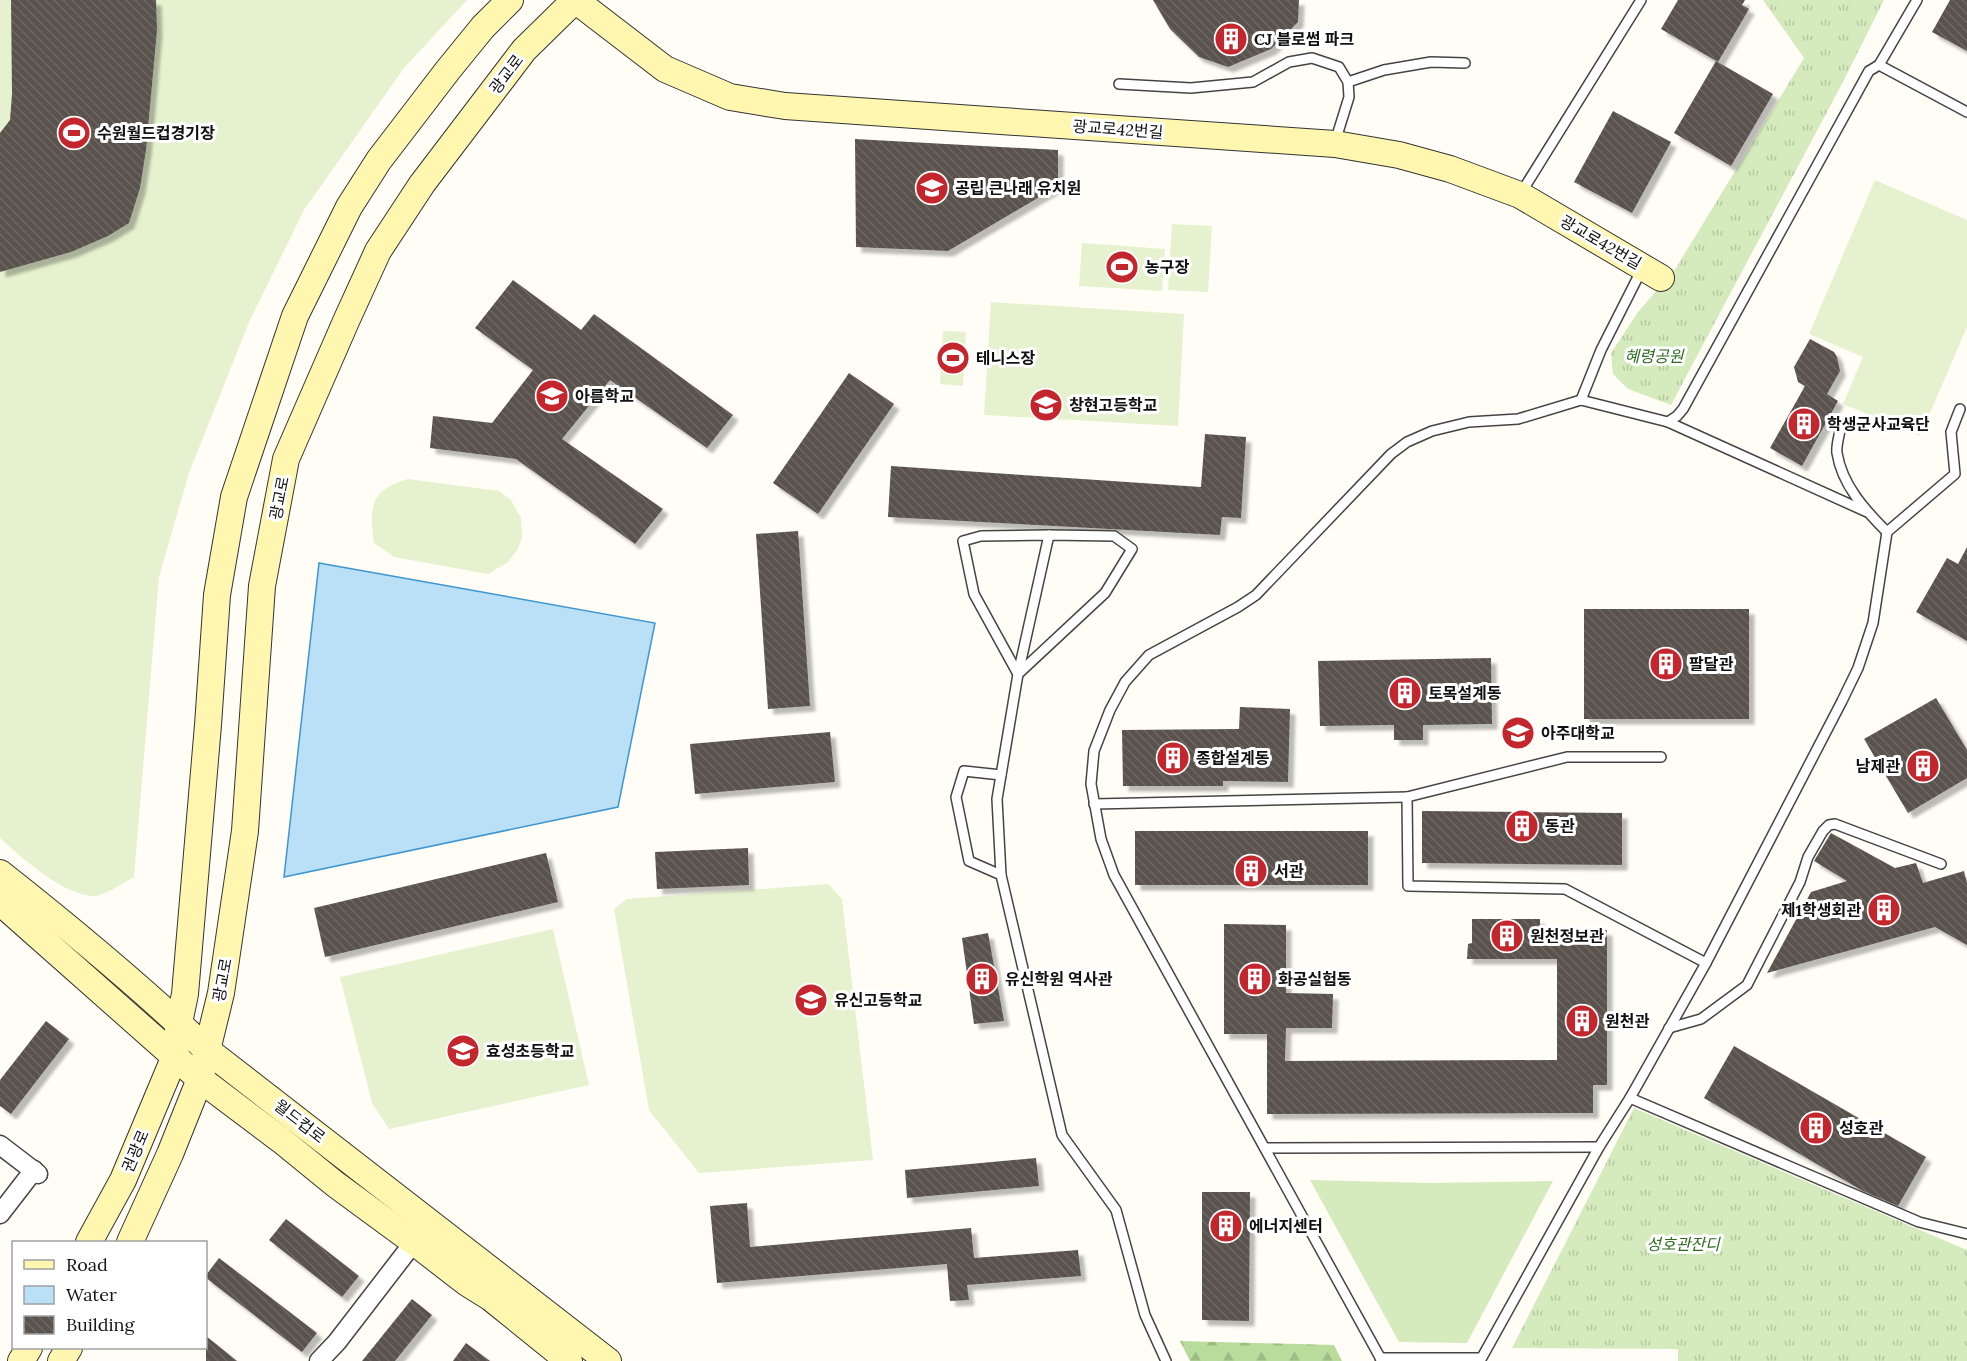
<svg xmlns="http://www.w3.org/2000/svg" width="1967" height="1361" viewBox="0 0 1967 1361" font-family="Lora,'Noto Sans KR',serif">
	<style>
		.grass { fill: url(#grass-tufts) }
		.forest { fill: url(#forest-firs) }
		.garden { fill: #d5ebbd }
		.pitch { fill: #e6f2cf }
		.water { fill: #b9e0f7; stroke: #3f96cf; stroke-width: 1.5 }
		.building { fill: url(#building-back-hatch); filter: url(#shadow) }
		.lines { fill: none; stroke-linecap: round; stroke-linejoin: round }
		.lane-casing { stroke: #444; stroke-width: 12 }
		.street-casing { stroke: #444; stroke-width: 21 }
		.secondary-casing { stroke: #333; stroke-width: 28 }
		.lane { stroke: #fff; stroke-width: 9 }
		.street { stroke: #fff; stroke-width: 18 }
		.secondary { stroke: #fff6b0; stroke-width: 26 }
		.labels { text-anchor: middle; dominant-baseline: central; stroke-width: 6; stroke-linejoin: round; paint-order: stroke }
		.poi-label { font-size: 16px; font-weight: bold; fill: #111; stroke: #fff; text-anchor: start }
		.street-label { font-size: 16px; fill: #111; stroke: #fff }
		.park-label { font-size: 16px; font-style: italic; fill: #2f6b1f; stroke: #fff }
	</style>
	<defs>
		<pattern id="grass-tufts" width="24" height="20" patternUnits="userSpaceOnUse" patternTransform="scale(1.5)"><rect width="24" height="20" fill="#d5ebbd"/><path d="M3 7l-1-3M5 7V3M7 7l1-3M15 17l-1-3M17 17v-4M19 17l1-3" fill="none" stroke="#b6c8a1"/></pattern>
		<pattern id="forest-firs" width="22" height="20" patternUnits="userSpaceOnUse" patternTransform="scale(1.5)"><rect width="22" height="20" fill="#b9dc9c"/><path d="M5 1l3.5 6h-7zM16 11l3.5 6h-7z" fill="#9ebc85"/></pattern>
		<pattern id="building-back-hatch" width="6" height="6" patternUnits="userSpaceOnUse" patternTransform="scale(1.5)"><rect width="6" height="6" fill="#5a524d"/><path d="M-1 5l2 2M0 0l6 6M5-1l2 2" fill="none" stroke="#6d6662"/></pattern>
		<filter id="shadow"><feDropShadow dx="5.5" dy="5.5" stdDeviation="1.5" flood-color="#0004"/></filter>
	</defs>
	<rect width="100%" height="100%" fill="#fffdf5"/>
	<g class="grass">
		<polygon points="1763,0 1884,0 1845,78 1671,405 1628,389 1613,374 1611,353 1638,312 1676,268 1804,58"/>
		<polygon points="1634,1108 1967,1250 1967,1361 1678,1361 1678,1349 1512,1348"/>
	</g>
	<polygon class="forest" points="1180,1341 1334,1345 1342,1361 1190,1361"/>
	<polygon class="garden" points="1310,1180 1429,1183 1553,1181 1467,1343 1399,1342"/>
	<g class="pitch">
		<path d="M0 0H467L404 68 304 210 249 322 189 473 159 577 134 877C125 882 105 895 96 896 66 898 21 857 0 838Z"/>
		<polygon points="1875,180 1967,220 1967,327 1920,436 1843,404 1863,357 1809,334"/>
		<polygon points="1172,224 1212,226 1208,292 1168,290"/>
		<polygon points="1082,243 1165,249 1162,291 1079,286"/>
		<polygon points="991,302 1184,314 1178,426 984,415"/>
		<polygon points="943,331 966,332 963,386 940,384"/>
		<path d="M408 479 499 491 511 500 521 518 522 537 518 549 508 562 488 574 394 557 374 543C369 507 370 490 408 479Z"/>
		<polygon points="828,884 842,899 873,1160 699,1173 649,1110 614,909 627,899"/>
		<polygon points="553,929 589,1085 389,1129 372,1103 340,977"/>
	</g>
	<polygon class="water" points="319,563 655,623 618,807 284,877"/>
	<g class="building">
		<polygon points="11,0 156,0 157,30 146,150 140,188 129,223 108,236 71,252 0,272 0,133 10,120 12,94"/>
		<polygon points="1153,0 1299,0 1298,22 1271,49 1228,67 1199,57 1170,29"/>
		<polygon points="1678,0 1745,0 1742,5 1749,9 1718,62 1661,29"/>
		<polygon points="1950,0 1967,0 1967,51 1932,32"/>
		<polygon points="1716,61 1773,94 1731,166 1674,133"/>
		<polygon points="1613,111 1671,142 1632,213 1574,182"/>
		<polygon points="855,139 1058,150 1058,186 948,251 856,247"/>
		<polygon points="513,280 581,330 594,314 733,415 707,448 610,380 562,439 663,509 635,544 516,459 430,448 433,416 492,423 533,370 475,328"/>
		<polygon points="1810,339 1834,352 1837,357 1840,371 1827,394 1838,401 1802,466 1770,448 1805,386 1798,382 1794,367"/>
		<polygon points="849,373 894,404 818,514 773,483"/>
		<polygon points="1205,434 1246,437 1241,518 1222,517 1220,535 888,517 891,466 1201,487"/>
		<polygon points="798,531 810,706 768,709 756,534"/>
		<polygon points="1967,547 1967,641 1916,612 1947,558 1958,564"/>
		<rect x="1584" y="609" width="165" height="110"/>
		<polygon points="1491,658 1492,724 1423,725 1423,740 1394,740 1394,725 1320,726 1318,661"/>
		<polygon points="1936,698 1967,750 1967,778 1908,813 1864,739"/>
		<polygon points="1240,707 1290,709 1288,782 1223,781 1223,786 1123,786 1122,730 1239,729"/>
		<polygon points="830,732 835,782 695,794 690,744"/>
		<polygon points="1422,811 1622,813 1622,865 1422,863"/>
		<rect x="1135" y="831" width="233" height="54"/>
		<polygon points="1831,833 1895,868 1916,863 1923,883 1964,871 1967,884 1967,945 1935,927 1767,973 1811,892 1847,881 1814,861"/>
		<polygon points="748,848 749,885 657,889 655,852"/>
		<polygon points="546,853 558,902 325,957 314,908"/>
		<polygon points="1472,919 1540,919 1540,930 1607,930 1607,1085 1593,1085 1593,1113 1267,1114 1267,1034 1224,1034 1224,924 1286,925 1286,993 1333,994 1332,1028 1286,1028 1285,1061 1557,1060 1557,959 1467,959 1468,944 1472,943"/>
		<polygon points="988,933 1004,1021 974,1024 962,938"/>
		<polygon points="46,1021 69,1039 11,1114 0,1106 0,1080"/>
		<polygon points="1734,1046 1926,1157 1898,1206 1863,1191 1704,1098"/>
		<polygon points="1036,1158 1039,1186 907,1198 905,1170"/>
		<polygon points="1202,1192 1250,1192 1249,1321 1202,1320"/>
		<polygon points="747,1203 750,1247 971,1228 974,1258 1078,1250 1081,1276 967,1285 969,1300 950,1301 947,1264 717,1283 710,1206"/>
		<polygon points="286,1219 359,1276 342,1297 269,1240"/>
		<polygon points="219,1258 317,1333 302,1352 206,1278 206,1275"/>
		<polygon points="412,1299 432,1315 395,1361 362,1361"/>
		<polygon points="206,1336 237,1361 206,1361"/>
		<polygon points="466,1343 490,1361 453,1361"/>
	</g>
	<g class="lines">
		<defs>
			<g id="lane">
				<polyline points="1879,65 1967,112"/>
				<polyline points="1348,82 1384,70 1431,62 1465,63"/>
				<polyline points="1119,84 1191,88 1253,82 1289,62 1312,58 1339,67 1348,82 1349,97 1335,142"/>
				<polyline points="1521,193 1641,0"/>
				<polyline points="1581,400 1601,350 1642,269"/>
				<polyline points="1668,422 1677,416 1683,409 1869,71 1879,65 1917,0"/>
				<path d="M1840 430C1839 437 1836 446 1837 453 1842 485 1865 510 1887 532"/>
				<polyline points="1049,535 1018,674 997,799 1001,875 1062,1135 1116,1210 1145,1315 1166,1361"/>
				<polygon points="1049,535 1114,536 1132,549 1105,593 1018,674 974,594 963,541 981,536"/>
				<polyline points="1661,757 1567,757 1407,797 1408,886 1565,889 1706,963"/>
				<polyline points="1001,775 964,771 956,797 969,861 1001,875"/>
				<polyline points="1094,804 1407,797"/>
				<polyline points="1669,1028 1701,1019 1747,985 1800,882 1808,857 1823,831 1829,825 1835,824 1941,864"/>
				<polyline points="1630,1098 1919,1222 1967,1234"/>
				<polyline points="1265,1148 1599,1147"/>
				<polyline points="1380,1358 1481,1358"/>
				<polyline points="1382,1361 1114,875 1101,839 1091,784 1094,751 1110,710 1125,682 1149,655 1238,607 1256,595 1391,454 1407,442 1432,431 1469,422 1518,419 1581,400 1668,422 1867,512"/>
				<polyline points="1480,1361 1599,1147 1630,1098 1706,963 1842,701 1858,668 1873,623 1887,532 1955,474 1951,432 1960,409"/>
			</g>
			<g id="street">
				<polyline points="0,1145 38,1174"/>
				<polyline points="0,1214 34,1170"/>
				<polyline points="319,1361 337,1342 414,1242"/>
			</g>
			<g id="secondary">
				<polyline points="575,0 665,69 730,97 785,106 1335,144 1399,155 1450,169 1520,195 1661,278"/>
				<path d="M0 873C71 929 142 988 207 1050L608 1361"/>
				<polyline points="0,902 200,1079 281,1140 335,1184 414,1242 467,1283 491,1298 569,1361"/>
				<polyline points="89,1242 123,1180 175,1056 179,1023 185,994 208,725 217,595 234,497 295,316 349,207 379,160 448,70 483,27 510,0"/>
				<polyline points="130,1242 170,1154 200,1079 221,993 245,831 262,586 286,459 347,319 378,251 422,184 524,50 575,0"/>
				<polyline points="21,1361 29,1348"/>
				<polyline points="61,1361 69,1348"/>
			</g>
		</defs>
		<use href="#lane" class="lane-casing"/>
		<use href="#street" class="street-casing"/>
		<use href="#secondary" class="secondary-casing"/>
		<use href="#lane" class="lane"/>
		<use href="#street" class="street"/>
		<use href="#secondary" class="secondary"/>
	</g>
	<defs>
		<symbol id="building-disc" viewBox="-11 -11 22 22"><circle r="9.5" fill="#c4262e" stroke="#fff"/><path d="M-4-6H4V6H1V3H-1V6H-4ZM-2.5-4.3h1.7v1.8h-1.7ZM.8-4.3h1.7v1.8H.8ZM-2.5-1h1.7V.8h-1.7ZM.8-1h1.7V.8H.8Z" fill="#fff"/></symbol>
		<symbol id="stadium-disc" viewBox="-11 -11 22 22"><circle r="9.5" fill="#c4262e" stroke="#fff"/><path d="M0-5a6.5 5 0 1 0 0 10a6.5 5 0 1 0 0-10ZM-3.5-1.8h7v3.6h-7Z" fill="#fff"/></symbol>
		<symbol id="school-disc" viewBox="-11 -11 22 22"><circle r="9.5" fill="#c4262e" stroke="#fff"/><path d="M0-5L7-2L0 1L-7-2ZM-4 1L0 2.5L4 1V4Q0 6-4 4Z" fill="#fff"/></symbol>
		<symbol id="university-disc" viewBox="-11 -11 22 22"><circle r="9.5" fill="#c4262e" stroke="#fff"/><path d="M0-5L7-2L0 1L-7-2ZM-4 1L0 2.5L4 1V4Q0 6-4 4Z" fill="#fff"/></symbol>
	</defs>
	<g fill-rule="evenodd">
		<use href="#building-disc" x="1212" y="20" width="38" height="38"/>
		<use href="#stadium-disc" x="55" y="114" width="38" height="38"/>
		<use href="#school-disc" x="913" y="169" width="38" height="38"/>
		<use href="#stadium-disc" x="1103" y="248" width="38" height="38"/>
		<use href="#stadium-disc" x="934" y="339" width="38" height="38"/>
		<use href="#school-disc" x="533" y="377" width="38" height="38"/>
		<use href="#school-disc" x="1027" y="386" width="38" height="38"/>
		<use href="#building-disc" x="1785" y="405" width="38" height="38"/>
		<use href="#building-disc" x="1647" y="645" width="38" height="38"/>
		<use href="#building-disc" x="1386" y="674" width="38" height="38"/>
		<use href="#university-disc" x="1499" y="714" width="38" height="38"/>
		<use href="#building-disc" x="1154" y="739" width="38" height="38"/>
		<use href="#building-disc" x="1904" y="747" width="38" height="38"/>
		<use href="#building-disc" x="1503" y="807" width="38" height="38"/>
		<use href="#building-disc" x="1232" y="852" width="38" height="38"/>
		<use href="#building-disc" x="1865" y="891" width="38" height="38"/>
		<use href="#building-disc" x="1488" y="917" width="38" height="38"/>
		<use href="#building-disc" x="963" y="960" width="38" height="38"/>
		<use href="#building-disc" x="1236" y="960" width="38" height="38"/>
		<use href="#school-disc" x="792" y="981" width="38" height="38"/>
		<use href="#building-disc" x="1563" y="1002" width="38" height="38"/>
		<use href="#school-disc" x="444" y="1032" width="38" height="38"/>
		<use href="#building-disc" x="1797" y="1109" width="38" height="38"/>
		<use href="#building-disc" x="1207" y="1207" width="38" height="38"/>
	</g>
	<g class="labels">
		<g class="poi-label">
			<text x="1254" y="39">CJ 블로썸 파크</text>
			<text x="97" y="133">수원월드컵경기장</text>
			<text x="955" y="188">공립 큰나래 유치원</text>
			<text x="1145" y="267">농구장</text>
			<text x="976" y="358">테니스장</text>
			<text x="575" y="396">아름학교</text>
			<text x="1069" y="405">창현고등학교</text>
			<text x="1827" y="424">학생군사교육단</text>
			<text x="1689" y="664">팔달관</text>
			<text x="1428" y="693">토목설계동</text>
			<text x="1541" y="733">아주대학교</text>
			<text x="1196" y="758">종합설계동</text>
			<text x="1900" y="766" text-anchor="end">남제관</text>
			<text x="1545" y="826">동관</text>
			<text x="1274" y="871">서관</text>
			<text x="1861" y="910" text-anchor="end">제1학생회관</text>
			<text x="1530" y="936">원천정보관</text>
			<text x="1005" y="979">유신학원 역사관</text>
			<text x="1278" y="979">화공실험동</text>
			<text x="834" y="1000">유신고등학교</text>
			<text x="1605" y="1021">원천관</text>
			<text x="486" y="1051">효성초등학교</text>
			<text x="1839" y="1128">성호관</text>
			<text x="1249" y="1226">에너지센터</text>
		</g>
		<g class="street-label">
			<text transform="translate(506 74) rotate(-53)">광교로</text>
			<text transform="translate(1118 129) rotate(4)">광교로42번길</text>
			<text transform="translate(1601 242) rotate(30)">광교로42번길</text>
			<text transform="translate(279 498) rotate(-79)">광교로</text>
			<text transform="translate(222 980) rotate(-80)">광교로</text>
			<text transform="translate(300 1121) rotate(38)">월드컵로</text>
			<text transform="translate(135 1151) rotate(-67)">권광로</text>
		</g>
		<g class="park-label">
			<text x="1654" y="356">혜령공원</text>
			<text x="1683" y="1244">성호관잔디</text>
		</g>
	</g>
	<rect x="12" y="1241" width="195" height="108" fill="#ffffff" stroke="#a0a0a0" stroke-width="1.5"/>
	<rect x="24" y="1260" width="30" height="9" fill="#fff6b0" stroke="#a0a0a0" stroke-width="1.5"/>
	<text x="66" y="1271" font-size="18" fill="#111111">Road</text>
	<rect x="24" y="1286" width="30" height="18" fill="#b9e0f7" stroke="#a0a0a0" stroke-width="1.5"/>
	<text x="66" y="1301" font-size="18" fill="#111111">Water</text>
	<rect x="24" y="1316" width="30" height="18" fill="url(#building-back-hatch)" stroke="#a0a0a0" stroke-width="1.5"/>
	<text x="66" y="1331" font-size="18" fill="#111111">Building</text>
</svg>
